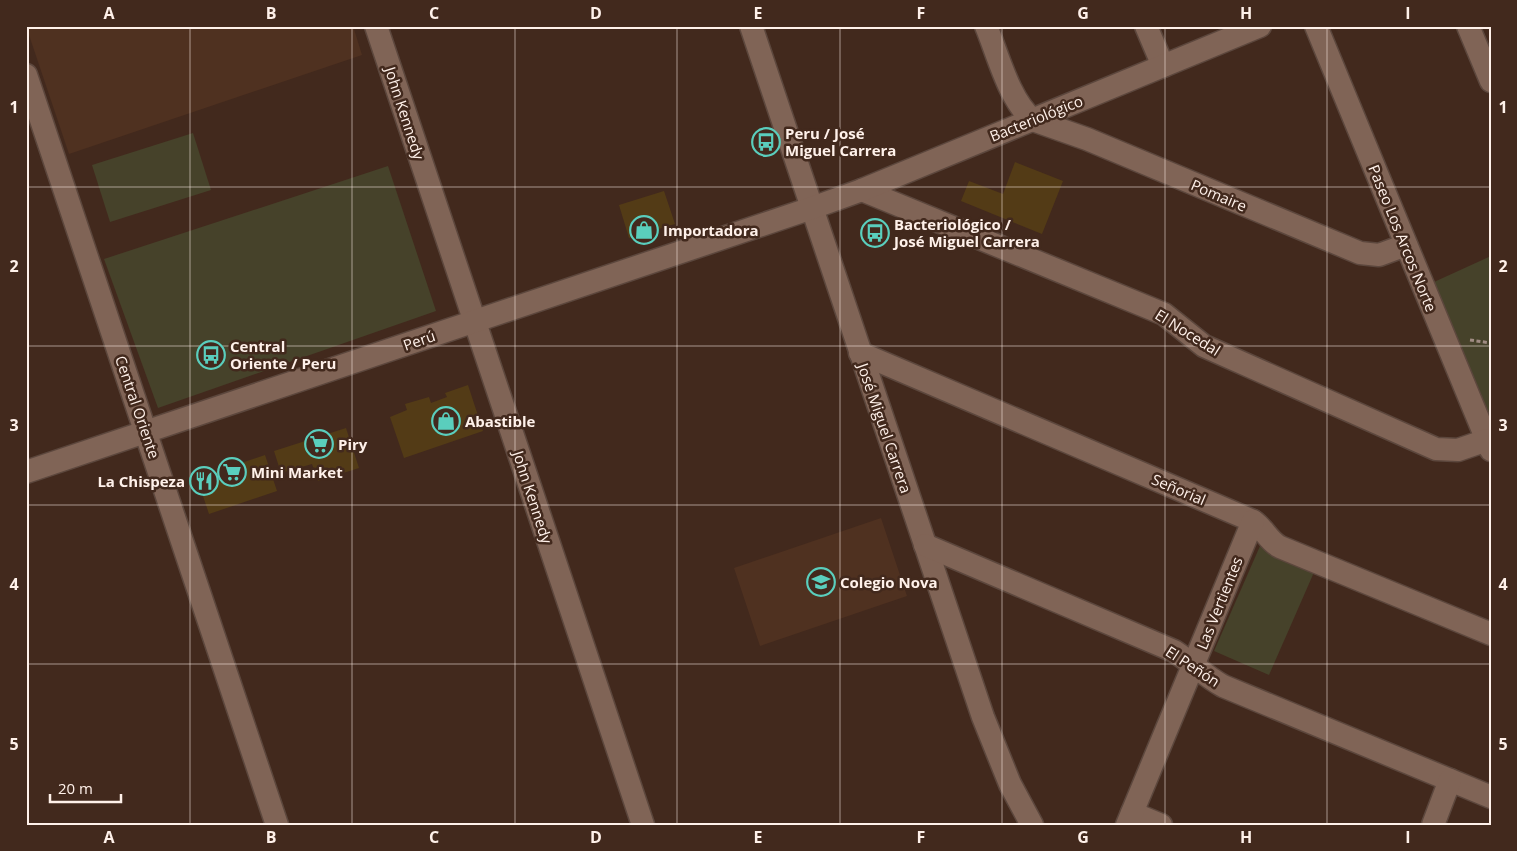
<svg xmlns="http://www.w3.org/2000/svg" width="1517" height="851" viewBox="0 0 1517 851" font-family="'Open Sans',sans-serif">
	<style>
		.built { fill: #4f3120 }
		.green { fill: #46422a }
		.building { fill: #533b16 }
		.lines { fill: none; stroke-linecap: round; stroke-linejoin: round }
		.minor-casing { stroke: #5c473d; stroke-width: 25 }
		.path { stroke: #a08c83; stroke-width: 3; stroke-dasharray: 4 2.5; stroke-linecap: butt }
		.minor { stroke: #806456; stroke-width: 22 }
		.grid { fill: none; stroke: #fff1ea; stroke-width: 1; stroke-opacity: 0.55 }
		.labels { text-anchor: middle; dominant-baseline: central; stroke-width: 5; stroke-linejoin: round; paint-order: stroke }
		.street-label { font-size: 15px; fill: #fff1ea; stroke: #42291d }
		.poi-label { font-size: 15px; font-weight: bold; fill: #fff1ea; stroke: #42291d; text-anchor: start }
		.neatline { fill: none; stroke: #fff1ea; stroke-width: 2 }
		.grid-label { font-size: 16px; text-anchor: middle; font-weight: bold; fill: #fff1ea }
	</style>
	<rect width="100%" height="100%" fill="#42291d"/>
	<g class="built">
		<polygon points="26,26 353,26 362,55 69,154"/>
		<polygon points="881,518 907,596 760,646 734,568"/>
	</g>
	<g class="green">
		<polygon points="193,133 211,190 110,222 92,165"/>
		<polygon points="388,166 436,311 158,408 104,259"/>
		<polygon points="1491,256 1491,418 1434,282"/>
		<polygon points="1260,546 1315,570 1269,675 1214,651"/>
	</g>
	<g class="building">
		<polygon points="1015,162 1063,181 1042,234 961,201 969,181 1003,194"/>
		<polygon points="664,191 675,224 629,238 619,205"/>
		<polygon points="468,385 483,431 404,458 390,417 407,410 405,404 429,397 431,403 447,397 445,393"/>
		<polygon points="346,428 359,468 318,481 312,464 281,473 274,451"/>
		<polygon points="265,455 277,491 209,514 197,478"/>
	</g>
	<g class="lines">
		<defs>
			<g id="minor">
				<polyline points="376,26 643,825"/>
				<polyline points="751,26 983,717 1010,784 1032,825"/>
				<path d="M986 26C998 55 1009 100 1033 120L1087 139 1360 253 1379 255 1406 245"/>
				<polyline points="1146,26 1163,66"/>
				<polyline points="1316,26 1491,450"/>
				<polyline points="1468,26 1491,81"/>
				<polyline points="26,75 277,825"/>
				<polyline points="862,190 1164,314 1204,346 1436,449 1458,450 1487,440"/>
				<path d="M860 353 1253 521C1264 528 1268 541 1280 547L1491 634"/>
				<polyline points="26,472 812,208 862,190 1260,26"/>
				<path d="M925 545 1174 651C1191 662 1205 676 1223 686L1491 797"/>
				<polyline points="1132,813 1161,825"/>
				<polyline points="1127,825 1253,521"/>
				<polyline points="1433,825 1450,780"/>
			</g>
		</defs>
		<use href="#minor" class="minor-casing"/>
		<polyline class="path" points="1470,340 1491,343"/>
		<use href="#minor" class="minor"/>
	</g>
	<path class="grid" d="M190 26V825M352 26V825M515 26V825M677 26V825M840 26V825M1002 26V825M1165 26V825M1327 26V825M26 187H1491M26 346H1491M26 505H1491M26 664H1491"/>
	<defs>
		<symbol id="bus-ring" viewBox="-11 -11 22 22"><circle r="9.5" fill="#42291d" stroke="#5acebd" stroke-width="1.5"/><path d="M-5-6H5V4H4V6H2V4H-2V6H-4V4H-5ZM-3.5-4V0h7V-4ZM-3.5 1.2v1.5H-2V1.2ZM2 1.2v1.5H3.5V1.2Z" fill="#5acebd"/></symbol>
		<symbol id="shop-ring" viewBox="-11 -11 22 22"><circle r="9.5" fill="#42291d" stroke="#5acebd" stroke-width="1.5"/><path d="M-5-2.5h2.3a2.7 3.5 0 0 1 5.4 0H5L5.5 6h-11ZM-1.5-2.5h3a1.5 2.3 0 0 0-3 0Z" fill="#5acebd"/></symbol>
		<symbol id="supermarket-ring" viewBox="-11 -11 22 22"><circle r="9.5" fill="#42291d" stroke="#5acebd" stroke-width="1.5"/><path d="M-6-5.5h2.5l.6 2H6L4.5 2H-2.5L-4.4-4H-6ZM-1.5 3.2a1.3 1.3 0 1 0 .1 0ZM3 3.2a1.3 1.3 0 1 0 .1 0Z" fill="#5acebd"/></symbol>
		<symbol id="restaurant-ring" viewBox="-11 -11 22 22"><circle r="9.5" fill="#42291d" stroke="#5acebd" stroke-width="1.5"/><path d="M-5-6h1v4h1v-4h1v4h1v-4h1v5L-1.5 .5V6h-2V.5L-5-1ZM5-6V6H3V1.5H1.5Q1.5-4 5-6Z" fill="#5acebd"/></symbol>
		<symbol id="school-ring" viewBox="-11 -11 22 22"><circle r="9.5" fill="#42291d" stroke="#5acebd" stroke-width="1.5"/><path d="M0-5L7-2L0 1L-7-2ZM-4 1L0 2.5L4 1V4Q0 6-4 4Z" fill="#5acebd"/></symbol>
	</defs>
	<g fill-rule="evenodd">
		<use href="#bus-ring" x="750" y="126" width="32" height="32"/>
		<use href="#shop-ring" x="628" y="214" width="32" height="32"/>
		<use href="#bus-ring" x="859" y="217" width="32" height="32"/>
		<use href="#bus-ring" x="195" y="339" width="32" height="32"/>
		<use href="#shop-ring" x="430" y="405" width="32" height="32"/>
		<use href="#supermarket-ring" x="303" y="428" width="32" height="32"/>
		<use href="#supermarket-ring" x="216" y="456" width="32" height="32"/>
		<use href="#restaurant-ring" x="188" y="465" width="32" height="32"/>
		<use href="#school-ring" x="805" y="566" width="32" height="32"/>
	</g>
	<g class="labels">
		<g class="street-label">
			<text transform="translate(405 113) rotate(72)">John Kennedy</text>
			<text transform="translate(1036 118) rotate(-22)">Bacteriológico</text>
			<text transform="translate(1219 195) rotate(23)">Pomaire</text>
			<text transform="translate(1403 238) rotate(68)">Paseo Los Arcos Norte</text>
			<text transform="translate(1188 332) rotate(32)">El Nocedal</text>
			<text transform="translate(419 340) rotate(-19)">Perú</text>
			<text transform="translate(138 407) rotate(71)">Central Oriente</text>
			<text transform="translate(885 428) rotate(71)">José Miguel Carrera</text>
			<text transform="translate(1179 489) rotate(23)">Señorial</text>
			<text transform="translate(533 497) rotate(72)">John Kennedy</text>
			<text transform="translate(1219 603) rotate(-68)">Las Vertientes</text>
			<text transform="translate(1193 666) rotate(33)">El Peñón</text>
		</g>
		<g class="poi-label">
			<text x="785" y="133">Peru / José<tspan x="785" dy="17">Miguel Carrera</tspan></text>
			<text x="894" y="224">Bacteriológico /<tspan x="894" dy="17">José Miguel Carrera</tspan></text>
			<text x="663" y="230">Importadora</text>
			<text x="230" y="346">Central<tspan x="230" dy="17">Oriente / Peru</tspan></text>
			<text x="465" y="421">Abastible</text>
			<text x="338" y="444">Piry</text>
			<text x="251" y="472">Mini Market</text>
			<text x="185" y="481" text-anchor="end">La Chispeza</text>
			<text x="840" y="582">Colegio Nova</text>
		</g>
	</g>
	<rect width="1517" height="851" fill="none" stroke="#42291d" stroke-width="55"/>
	<path d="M50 794v8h71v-8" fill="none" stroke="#fff1ea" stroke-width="2.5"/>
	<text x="58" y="794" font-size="15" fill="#fff1ea" stroke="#42291d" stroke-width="4" paint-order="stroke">20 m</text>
	<rect x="28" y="28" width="1462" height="796" class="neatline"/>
	<g class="grid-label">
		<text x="109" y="19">A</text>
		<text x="271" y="19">B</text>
		<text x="434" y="19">C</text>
		<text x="596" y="19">D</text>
		<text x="758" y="19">E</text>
		<text x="921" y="19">F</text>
		<text x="1083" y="19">G</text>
		<text x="1246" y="19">H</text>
		<text x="1408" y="19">I</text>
		<text x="14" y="113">1</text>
		<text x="1503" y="113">1</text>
		<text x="14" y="272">2</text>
		<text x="1503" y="272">2</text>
		<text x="14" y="431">3</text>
		<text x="1503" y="431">3</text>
		<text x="14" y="590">4</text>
		<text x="1503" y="590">4</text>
		<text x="14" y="750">5</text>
		<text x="1503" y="750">5</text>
		<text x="109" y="843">A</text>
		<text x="271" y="843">B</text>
		<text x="434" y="843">C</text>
		<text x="596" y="843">D</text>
		<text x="758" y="843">E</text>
		<text x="921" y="843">F</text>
		<text x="1083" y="843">G</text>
		<text x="1246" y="843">H</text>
		<text x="1408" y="843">I</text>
	</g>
</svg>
